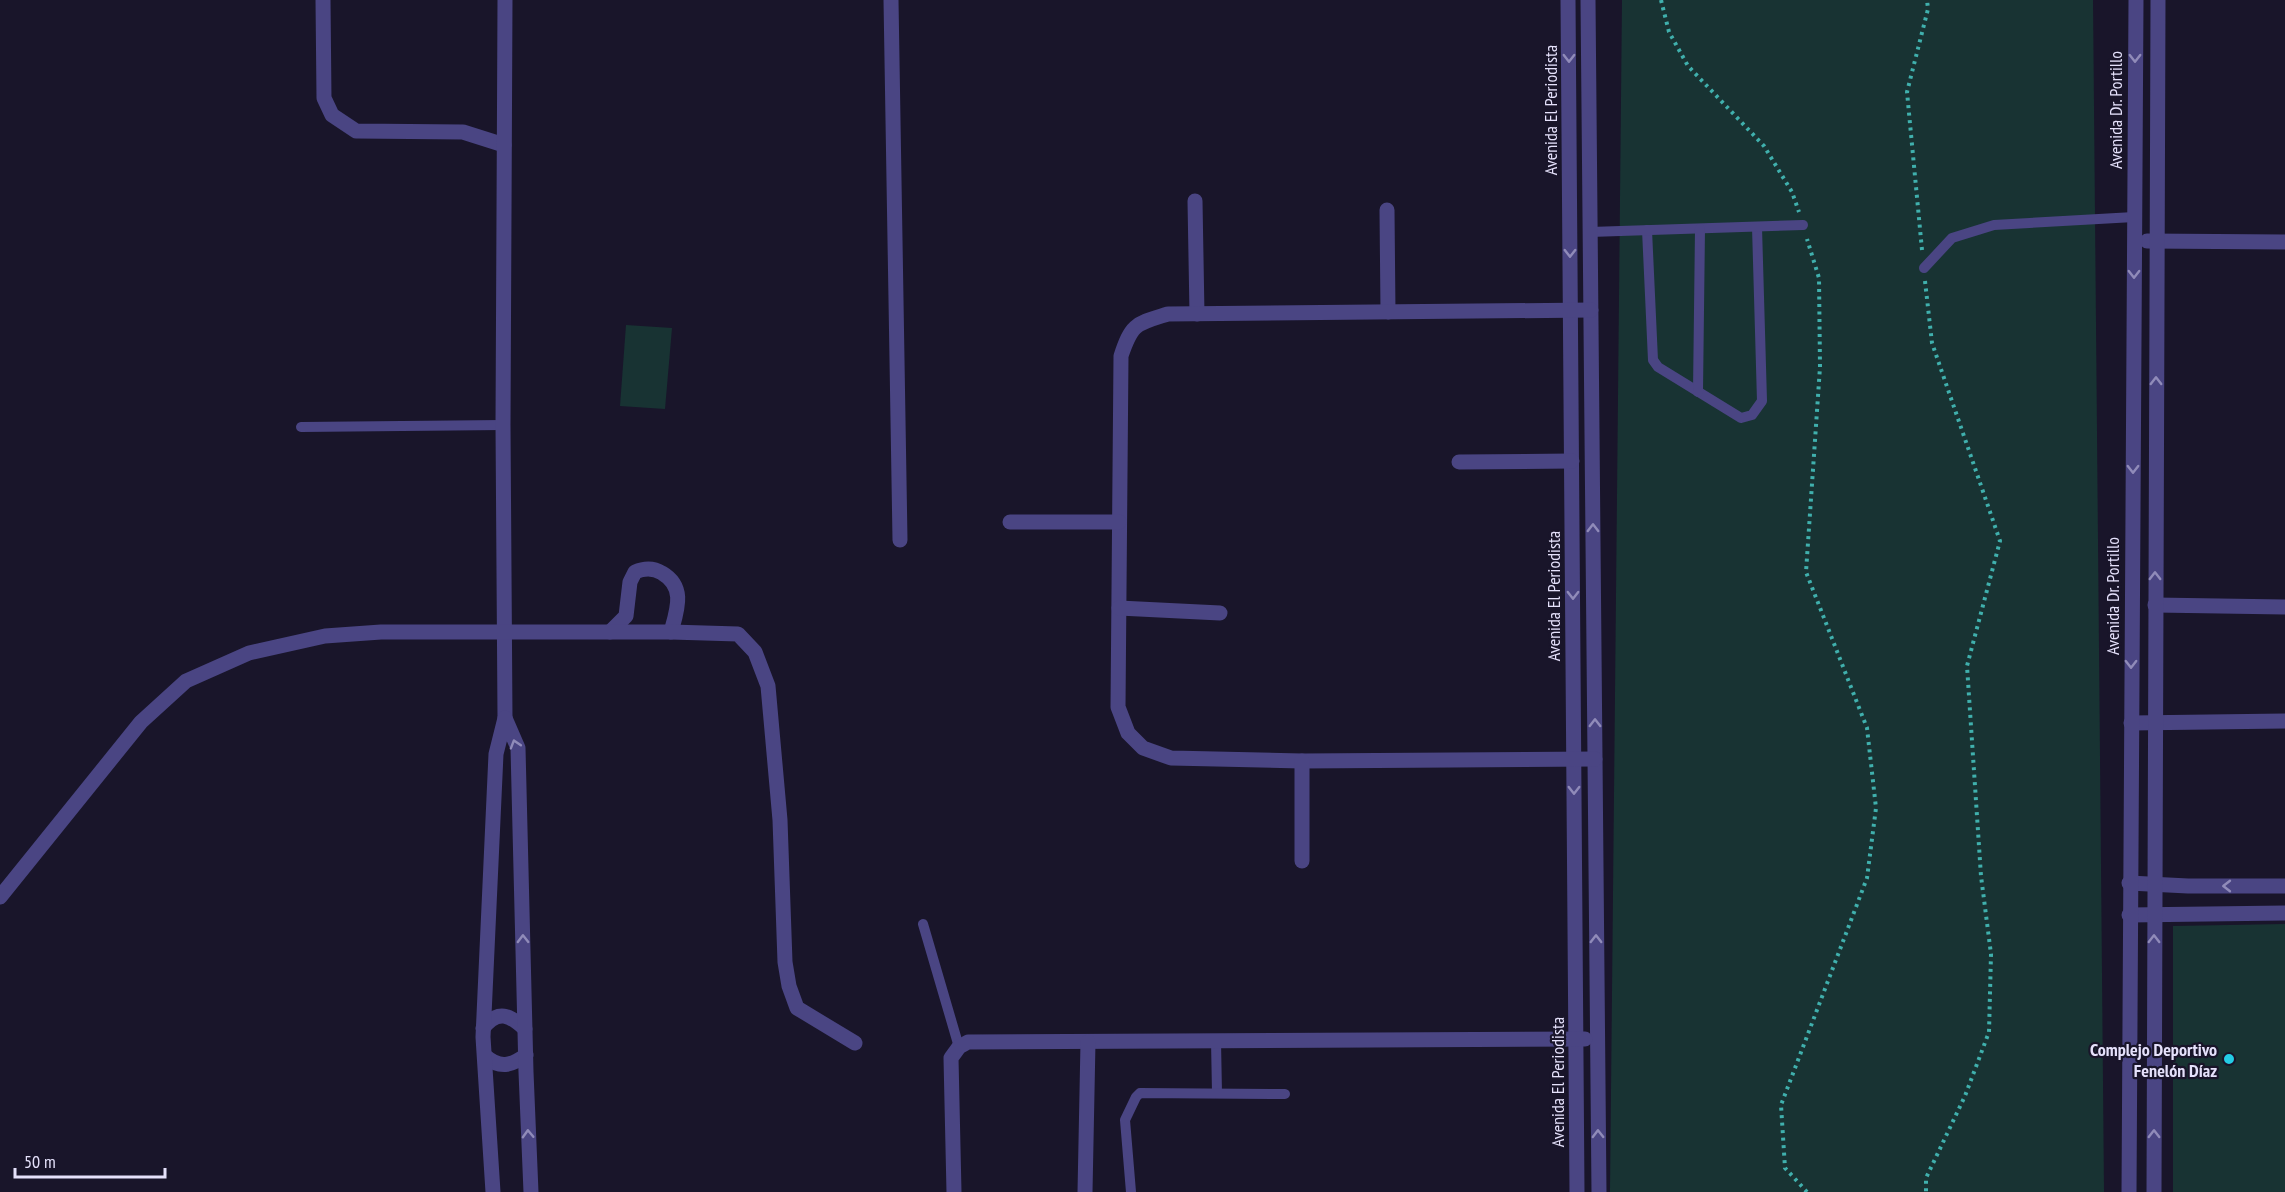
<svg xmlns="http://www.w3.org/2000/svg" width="2285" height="1192" viewBox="0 0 2285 1192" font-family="'PT Sans Narrow',sans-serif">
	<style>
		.green { fill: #183333 }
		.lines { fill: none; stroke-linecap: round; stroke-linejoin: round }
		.path { stroke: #40b0ad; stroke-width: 4; stroke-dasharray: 3 4.5; stroke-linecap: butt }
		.lane { stroke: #4a4583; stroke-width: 10 }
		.street { stroke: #4a4583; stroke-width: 15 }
		.oneway { stroke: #908bb9 }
		.poi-dot { fill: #24cce5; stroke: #19152a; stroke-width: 2 }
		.labels { text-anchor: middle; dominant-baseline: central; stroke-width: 4.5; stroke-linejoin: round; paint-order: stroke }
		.street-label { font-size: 18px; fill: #e5e1fb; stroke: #19152a }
		.poi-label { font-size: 18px; font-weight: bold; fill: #e5e1fb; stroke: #19152a; text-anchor: end }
	</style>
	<rect width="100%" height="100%" fill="#19152a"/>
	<g class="green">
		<polygon points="1622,0 2093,0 2104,1192 1610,1192"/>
		<polygon points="626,325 672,328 665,409 620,406"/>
		<polygon points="2285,924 2285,1192 2173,1192 2173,926"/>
	</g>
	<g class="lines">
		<g class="path">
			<polyline points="1661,0 1669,32 1688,66 1764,146 1792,192 1799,212"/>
			<polyline points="1922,250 1907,92 1928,9 1927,0"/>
			<polyline points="1925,281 1932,343 2000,541 1967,666 1981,876 1991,954 1989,1032 1965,1096 1926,1178 1926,1192"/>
			<polyline points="1807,1192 1785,1168 1781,1105 1867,878 1876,808 1867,728 1806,572 1820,367 1819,278 1807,239"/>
		</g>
		<g class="lane">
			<polyline points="1647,230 1653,360 1658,367 1741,418 1752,415 1762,401 1757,227"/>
			<polyline points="1590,232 1803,225"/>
			<polyline points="1924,268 1952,238 1994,225 2134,217"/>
			<polyline points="1698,392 1700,229"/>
			<polyline points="301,427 503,425"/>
			<polyline points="923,924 959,1047"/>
			<polyline points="1216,1041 1217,1093"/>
			<polyline points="1131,1192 1125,1120 1136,1097 1140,1093 1285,1094"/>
		</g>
		<g class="street">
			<polyline points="323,0 324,98 332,115 356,131 463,132 504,145"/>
			<polyline points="891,0 900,540"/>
			<polyline points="1568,0 1577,1192"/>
			<polyline points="1588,0 1599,1192"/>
			<polyline points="1195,201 1197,314"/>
			<polyline points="1387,210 1388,312"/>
			<polyline points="2147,241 2285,242"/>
			<path d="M1591 310 1168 314C1136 324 1132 323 1121 356L1118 707 1128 733 1143 748 1171 758 1302 761 1595 759"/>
			<polyline points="1459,462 1572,461"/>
			<polyline points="1010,522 1119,522"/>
			<polyline points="2155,605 2285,607"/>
			<polyline points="1119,608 1220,613"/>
			<path d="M610 632 626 616 630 582 635 572C644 568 654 568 662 573 686 587 677 610 671 632"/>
			<polyline points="505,718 503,425 505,0"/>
			<polyline points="2131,723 2285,721"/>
			<polyline points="1302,761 1302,861"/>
			<polyline points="2129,883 2188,886 2285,886"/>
			<polyline points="0,897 141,722 186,681 249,653 325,636 381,632 671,632 738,634 755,652 768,686 780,820 785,962 789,986 797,1008 855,1043"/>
			<polyline points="2129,915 2285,913"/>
			<path d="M483 1028C498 1009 510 1015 525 1029"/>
			<path d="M485 1056C500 1069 511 1066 526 1055"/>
			<polyline points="493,1192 483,1037 496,754 505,718 518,748 526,1072 531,1192"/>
			<polyline points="954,1192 951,1058 959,1047 968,1042 1585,1039"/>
			<polyline points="1085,1192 1088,1042"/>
			<polyline points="2129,1192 2136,0"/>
			<polyline points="2154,1192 2158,0"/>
		</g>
	</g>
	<defs><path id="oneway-chevron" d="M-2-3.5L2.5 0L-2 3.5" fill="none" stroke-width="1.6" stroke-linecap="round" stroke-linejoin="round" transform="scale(1.5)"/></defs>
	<g class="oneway">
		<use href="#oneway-chevron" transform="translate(1569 58) rotate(90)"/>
		<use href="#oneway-chevron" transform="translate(2135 58) rotate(90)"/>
		<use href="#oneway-chevron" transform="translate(1570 253) rotate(90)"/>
		<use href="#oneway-chevron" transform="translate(2134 274) rotate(90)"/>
		<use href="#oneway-chevron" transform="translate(2156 381) rotate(-90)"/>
		<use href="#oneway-chevron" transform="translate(2133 469) rotate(90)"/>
		<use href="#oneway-chevron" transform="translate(1593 528) rotate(-90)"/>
		<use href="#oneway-chevron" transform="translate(2155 576) rotate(-90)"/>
		<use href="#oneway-chevron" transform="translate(1573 595) rotate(90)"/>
		<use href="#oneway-chevron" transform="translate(2131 664) rotate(90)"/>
		<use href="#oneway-chevron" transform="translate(1595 723) rotate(-90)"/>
		<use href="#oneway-chevron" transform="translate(515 744) rotate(-107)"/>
		<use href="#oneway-chevron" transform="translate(1574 790) rotate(90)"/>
		<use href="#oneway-chevron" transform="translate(2227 886) rotate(-180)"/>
		<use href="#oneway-chevron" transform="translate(523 939) rotate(-91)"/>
		<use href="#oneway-chevron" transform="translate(1596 939) rotate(-90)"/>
		<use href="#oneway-chevron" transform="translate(2154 939) rotate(-90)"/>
		<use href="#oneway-chevron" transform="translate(528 1134) rotate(-92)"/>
		<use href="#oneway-chevron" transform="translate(1598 1134) rotate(-91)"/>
		<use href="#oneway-chevron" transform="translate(2154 1134) rotate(-90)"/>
	</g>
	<circle class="poi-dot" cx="2229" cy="1059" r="6"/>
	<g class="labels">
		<g class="street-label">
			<text transform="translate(1550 110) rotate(-90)">Avenida El Periodista</text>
			<text transform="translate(2115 110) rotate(-90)">Avenida Dr. Portillo</text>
			<text transform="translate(1553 596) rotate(-90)">Avenida El Periodista</text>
			<text transform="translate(2112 596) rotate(-90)">Avenida Dr. Portillo</text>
			<text transform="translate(1557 1082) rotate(-90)">Avenida El Periodista</text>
		</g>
		<g class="poi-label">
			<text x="2217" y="1049">Complejo Deportivo<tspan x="2217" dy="21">Fenelón Díaz</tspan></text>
		</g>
	</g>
	<path d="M15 1168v9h150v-9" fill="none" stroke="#e5e1fb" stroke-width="3"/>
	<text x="24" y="1168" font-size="18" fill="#e5e1fb" stroke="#19152a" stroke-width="4.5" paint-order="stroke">50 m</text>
</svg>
